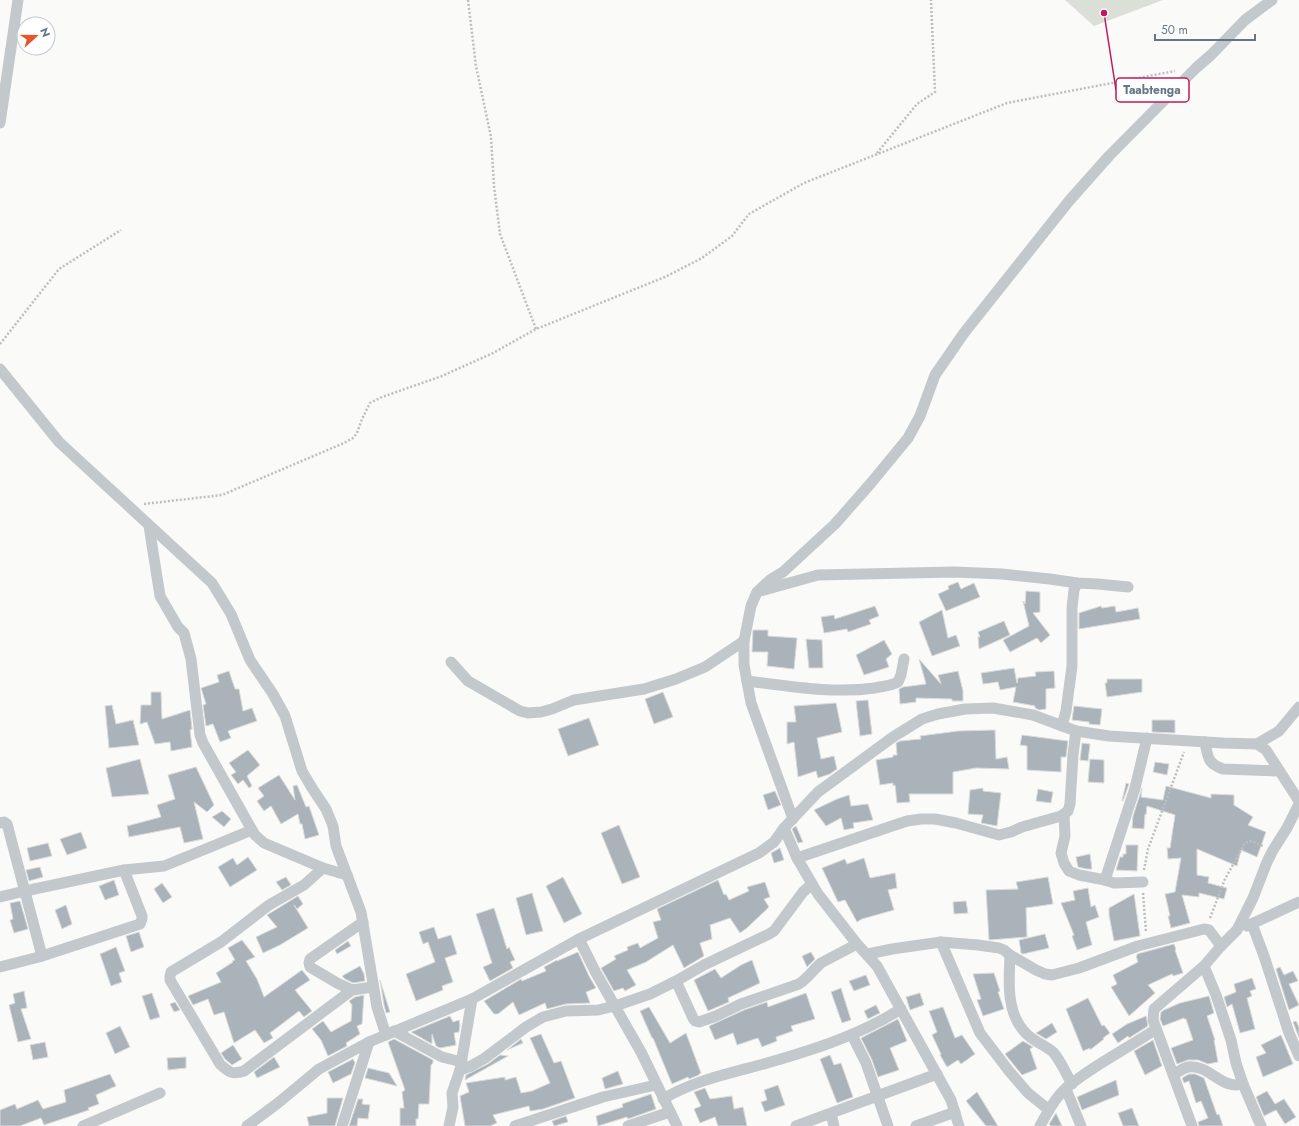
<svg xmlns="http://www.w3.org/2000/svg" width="1299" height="1126" viewBox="0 0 1299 1126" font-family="Jost,sans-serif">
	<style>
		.green { fill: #dadfd7 }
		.building { fill: #aab3b9; stroke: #dcdcda }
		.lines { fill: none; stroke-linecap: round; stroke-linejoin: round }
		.path { stroke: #bbbfc2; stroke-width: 2.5; stroke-dasharray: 2 2; stroke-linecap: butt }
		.street { stroke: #c3c8cc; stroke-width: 11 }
		.leader { fill: none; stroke: #c2185b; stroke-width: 1.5 }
		.callout-dot { fill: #c2185b; stroke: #fff; stroke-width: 1.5 }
		.callout { fill: #fff; stroke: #c2185b; stroke-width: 1.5 }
		.callout-label { font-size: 12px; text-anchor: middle; font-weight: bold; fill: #657683 }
	</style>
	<rect width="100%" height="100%" fill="#fafaf8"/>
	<polygon class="green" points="1065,0 1163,0 1094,26"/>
	<g class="building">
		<polygon points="958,582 961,589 974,583 980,597 946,611 938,594 949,589 948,586"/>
		<polygon points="1026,591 1040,592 1040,612 1033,613 1050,635 1041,643 1037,638 1010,652 1003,640 1029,626 1023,601 1025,604"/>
		<polygon points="875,606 879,616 869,620 871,624 848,632 847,629 824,633 821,617 834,615 835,619"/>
		<polygon points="1101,606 1102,608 1115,606 1116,612 1138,608 1140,619 1079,629 1079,613"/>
		<polygon points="942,610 948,638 956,635 960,646 932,656 919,622"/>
		<polygon points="1004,621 1010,635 979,649 978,637 980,637 978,632"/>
		<polygon points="753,630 768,630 768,636 797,638 794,669 767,666 768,652 752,652"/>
		<polygon points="806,639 822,640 823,668 809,668"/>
		<polygon points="884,640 892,654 886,659 889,667 864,675 856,655"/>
		<polygon points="919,659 941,684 938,675 958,671 963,691 963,701 952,701 952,699 916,698 916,702 900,704 899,689 903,687 926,684"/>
		<polygon points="1014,668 1017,683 1018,678 1036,676 1035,672 1054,671 1055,688 1046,689 1046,709 1039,710 1035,708 1035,706 1013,702 1016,687 1000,690 998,682 983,684 981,673"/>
		<polygon points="229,671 235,689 239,689 243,711 252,708 257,721 228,731 231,738 220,742 213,724 206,726 203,705 206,704 201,688 219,682 217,675"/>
		<polygon points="1107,679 1142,679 1142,692 1107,697 1105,683 1107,683"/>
		<polygon points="151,692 161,692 162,719 190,710 192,729 190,730 192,747 171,751 170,742 155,744 147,722 140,724 141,705 151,705"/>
		<polygon points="663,692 673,717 654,724 645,699"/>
		<polygon points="868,700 872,734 860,736 856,701"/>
		<polygon points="836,703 842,732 817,738 821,759 834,756 837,769 830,774 818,778 816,771 798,777 794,742 787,744 787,722 796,722 794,706"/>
		<polygon points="112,705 116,724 133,720 139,745 109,748 105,706"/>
		<polygon points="1074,706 1102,709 1100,725 1089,724 1089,722 1072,720"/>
		<polygon points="589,718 599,745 568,756 558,729"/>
		<polygon points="1152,720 1175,720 1175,733 1152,732"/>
		<polygon points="995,730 996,759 1007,757 1009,769 976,768 953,772 953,794 909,794 910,802 897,803 895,785 893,786 893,783 880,785 876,760 893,757 893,755 897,755 896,743 900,741 921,739 920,736 958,731"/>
		<polygon points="1022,735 1068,741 1066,757 1061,757 1061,772 1027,770 1027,746 1020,745"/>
		<polygon points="1082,743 1090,744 1088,761 1080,760"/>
		<polygon points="248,750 260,765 247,776 252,786 249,788 243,780 238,784 231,775 236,772 229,763"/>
		<polygon points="140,759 149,794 112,797 106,768"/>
		<polygon points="1090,759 1104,760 1104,783 1088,782"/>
		<polygon points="1155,762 1169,764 1167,775 1153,772"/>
		<polygon points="196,767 214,805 207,812 194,802 203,839 184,843 180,827 129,837 127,826 161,817 157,805 175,799 168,775"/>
		<polygon points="279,775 295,800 293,786 297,785 306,807 309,806 319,835 305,839 302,824 300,824 298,814 281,824 271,806 264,811 257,801 264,796 258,788"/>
		<polygon points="1126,783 1129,784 1123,801 1122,801"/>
		<polygon points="1166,786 1211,798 1211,794 1234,795 1234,805 1253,817 1248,825 1266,832 1257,857 1241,850 1237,866 1197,849 1197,875 1209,877 1208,883 1227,888 1224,899 1199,893 1199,897 1182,895 1190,923 1171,928 1168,916 1170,916 1165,894 1175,892 1181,858 1168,859 1167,848 1170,848 1175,815 1147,806 1146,815 1145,814 1144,829 1132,828 1133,816 1142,788 1141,797 1163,800"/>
		<polygon points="983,788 983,791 1001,793 997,826 981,823 983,815 968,814 970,790"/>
		<polygon points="1038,789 1053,792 1051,803 1036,801"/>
		<polygon points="775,791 781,805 768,810 763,795"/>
		<polygon points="849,795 851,806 868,804 873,820 853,823 854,828 844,830 841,818 826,826 814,810 837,799"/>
		<polygon points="222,811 231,819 224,827 212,817"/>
		<polygon points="619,825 640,877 622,884 601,833"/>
		<polygon points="796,826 803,842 798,843 792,829"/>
		<polygon points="81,832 87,848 67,855 60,839"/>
		<polygon points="48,843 52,856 30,861 27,848"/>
		<polygon points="1126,845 1138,845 1137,871 1116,870 1120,857 1123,857 1123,854 1126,854"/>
		<polygon points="780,848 784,860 774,863 771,853"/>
		<polygon points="1090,854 1092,869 1087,869 1078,867 1076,857"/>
		<polygon points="248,857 257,870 230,887 218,867 233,858 237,865"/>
		<polygon points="864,858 870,878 895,873 897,888 888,890 894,910 862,919 857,922 845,900 838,902 822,868 845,859 847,864"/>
		<polygon points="40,867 43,877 29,881 26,870"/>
		<polygon points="286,877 291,885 282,890 276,882"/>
		<polygon points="563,877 582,914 564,923 546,886"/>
		<polygon points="1048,877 1053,904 1026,908 1027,937 989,940 986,890 1018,889 1016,882"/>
		<polygon points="114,880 119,895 105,900 99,886"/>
		<polygon points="718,880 724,895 726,894 729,900 749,891 747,887 765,882 770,897 764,899 769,907 747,928 740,933 730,918 710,925 712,939 700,943 704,956 684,968 673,945 646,962 627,970 636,985 625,991 623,988 614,991 601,968 616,959 614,956 628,950 627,947 638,943 640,948 658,938 653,922 661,920 657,909"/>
		<polygon points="162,883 172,897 163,903 154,889"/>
		<polygon points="1088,888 1091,907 1095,905 1099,917 1086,922 1092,945 1077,950 1072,936 1074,935 1061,903 1075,900 1073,891"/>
		<polygon points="532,893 543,931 526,935 516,898"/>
		<polygon points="1134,894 1140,936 1114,941 1109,915 1109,908"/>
		<polygon points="298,896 303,904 297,909 294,905 308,928 280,945 263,953 256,937 277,927 267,915"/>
		<polygon points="20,901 28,929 14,933 10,920 13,919 10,903"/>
		<polygon points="966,901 968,913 954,914 953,902"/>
		<polygon points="66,905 72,924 62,929 55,910"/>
		<polygon points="494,908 507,949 509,947 515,960 510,962 513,968 490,981 483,967 492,963 476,914"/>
		<polygon points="434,927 438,939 451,935 457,954 445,958 453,982 442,986 443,990 416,1001 406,974 435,962 428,942 423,944 419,932"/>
		<polygon points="139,932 144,947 131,952 126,936"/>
		<polygon points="1045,934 1049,948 1023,954 1021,953 1019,940"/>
		<polygon points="242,940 255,957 246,961 257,979 264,997 302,970 310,980 295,990 312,1011 304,1017 299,1011 270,1033 273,1038 264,1043 255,1030 234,1043 224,1012 214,1015 208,999 193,1005 188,996 221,982 216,973 233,962 232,961 235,960 228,948"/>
		<polygon points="348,941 351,946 337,954 335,950"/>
		<polygon points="1174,944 1176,949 1175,950 1183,973 1173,976 1172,974 1148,985 1155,993 1129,1016 1111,987 1117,984 1113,975 1138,962 1136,956 1137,956 1137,954"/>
		<polygon points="116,947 125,971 119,973 122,982 111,986 100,954"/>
		<polygon points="578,952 589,976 596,988 586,992 590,1003 566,1004 547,1009 545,1003 519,1015 513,1002 498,1014 494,1014 484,1001 521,979 522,981 546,971 544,967 557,960 557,961"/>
		<polygon points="811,952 815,959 807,967 802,956"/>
		<polygon points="752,960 760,983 728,998 729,1002 708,1011 694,980 715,969 721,978 741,965"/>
		<polygon points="360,966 364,974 365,981 353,983 345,979 342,976"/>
		<polygon points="1280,967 1284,975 1293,971 1298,981 1289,984 1299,1005 1289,1010 1276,969"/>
		<polygon points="994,973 1000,991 998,992 1004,1009 983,1016 977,1000 981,999 973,974"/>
		<polygon points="866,975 870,985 854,991 849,981"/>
		<polygon points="1252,978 1256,989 1250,991 1252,996 1247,998 1255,1029 1240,1033 1232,1004 1227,1007 1224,997 1236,992 1234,984"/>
		<polygon points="380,980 390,1012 386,1013 384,1005"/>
		<polygon points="841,988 851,1020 842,1023 831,992"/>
		<polygon points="24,991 27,1008 21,1009 31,1039 18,1042 9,1005 15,1003 13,994"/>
		<polygon points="152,993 160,1017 150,1020 142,996"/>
		<polygon points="806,993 815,1019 791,1026 793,1031 776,1037 777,1041 762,1047 758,1038 737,1045 733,1033 715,1040 709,1026 744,1010 767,1002 768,1007"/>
		<polygon points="920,993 924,1005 910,1010 906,997"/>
		<polygon points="364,995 362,1024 357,1026 360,1034 346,1043 347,1046 328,1056 321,1040 312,1029 323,1021 331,1032 351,1021 352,1005 349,1001 355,997"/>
		<polygon points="1209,996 1214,1013 1207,1016 1215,1040 1214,1040 1218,1062 1208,1064 1198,1060 1188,1060 1177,1064 1171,1048 1193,1040 1186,1019 1184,1019 1184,1018 1163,1026 1160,1019 1161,1012 1164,1010 1180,1003"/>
		<polygon points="1088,998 1102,1026 1104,1025 1110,1033 1103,1038 1104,1039 1090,1050 1090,1048 1083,1051 1066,1009"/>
		<polygon points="175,1002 180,1010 174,1012 170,1004"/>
		<polygon points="876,1005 880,1013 868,1019 864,1011"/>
		<polygon points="649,1007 670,1043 686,1033 701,1073 699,1074 699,1075 689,1079 688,1077 672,1084 653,1038 652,1038 640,1011"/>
		<polygon points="943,1007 955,1038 962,1035 975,1054 961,1064 958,1060 947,1067 940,1055 941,1054 932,1035 937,1032 929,1011"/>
		<polygon points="450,1016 453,1022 459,1020 460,1025 459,1032 454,1033 456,1045 440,1048 436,1046 432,1034 432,1044 411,1032"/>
		<polygon points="1146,1016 1148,1026 1129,1038 1128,1036 1118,1043 1112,1034 1127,1024"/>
		<polygon points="898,1019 907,1041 890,1048 899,1070 878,1077 872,1060 861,1038"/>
		<polygon points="1296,1021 1299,1027 1299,1038 1293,1022"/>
		<polygon points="1052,1023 1057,1032 1046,1039 1036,1033"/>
		<polygon points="120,1026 130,1047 115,1054 106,1033"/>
		<polygon points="541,1034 554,1063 561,1061 575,1098 543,1109 530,1111 529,1106 493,1115 497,1123 490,1126 465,1126 460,1096 469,1092 466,1083 505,1077 505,1080 516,1077 521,1093 532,1091 550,1083 530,1038"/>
		<polygon points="1281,1035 1293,1064 1263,1077 1256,1057 1266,1053 1261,1045"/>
		<polygon points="394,1039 433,1060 433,1063 431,1065 429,1104 419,1104 418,1119 416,1119 416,1126 400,1126 400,1108 404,1108 402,1092 405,1090 388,1042"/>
		<polygon points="521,1039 523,1043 507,1050"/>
		<polygon points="1153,1040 1162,1066 1145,1075 1134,1051"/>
		<polygon points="1023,1041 1033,1047 1030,1049 1037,1069 1022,1075 1005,1054"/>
		<polygon points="45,1042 48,1057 33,1060 30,1045"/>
		<polygon points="233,1045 242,1059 232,1065 225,1059 221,1053"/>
		<polygon points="500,1055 508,1056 465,1080 466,1075 488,1064"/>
		<polygon points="830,1055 834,1065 841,1063 853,1097 837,1103 820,1059"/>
		<polygon points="186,1057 186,1068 168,1070 167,1058"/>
		<polygon points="274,1057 280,1067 257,1078 254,1072"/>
		<polygon points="353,1059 355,1063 351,1074 333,1083 328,1072"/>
		<polygon points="368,1068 389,1073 397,1086 365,1078"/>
		<polygon points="618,1071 623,1084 605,1089 602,1078"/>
		<polygon points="110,1074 116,1086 96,1095 99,1104 88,1108 89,1110 44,1125 41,1118 20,1126 0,1126 0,1110 15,1104 17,1109 38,1100 43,1109 66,1102 64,1090"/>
		<polygon points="1189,1074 1195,1074 1204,1078 1217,1115 1219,1114 1223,1126 1199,1126 1198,1122 1208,1118 1201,1101 1196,1103 1189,1081 1184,1083 1182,1078"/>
		<polygon points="1116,1080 1119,1095 1082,1110 1077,1097"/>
		<polygon points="778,1085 785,1105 765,1112 761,1102 767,1100 764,1090"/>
		<polygon points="705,1088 710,1099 732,1096 734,1109 743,1107 747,1126 718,1126 715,1117 700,1123 694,1109 701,1106 694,1092"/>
		<polygon points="1267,1091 1275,1104 1284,1099 1296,1117 1285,1124 1276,1110 1264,1116 1256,1097"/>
		<polygon points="977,1092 998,1126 986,1126 966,1101"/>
		<polygon points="651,1094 656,1109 628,1119 627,1117 598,1126 596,1116 623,1107 622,1104"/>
		<polygon points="327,1098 343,1098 335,1126 309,1126 307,1117 327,1113"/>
		<polygon points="358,1099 363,1099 362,1104 370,1105 368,1119 358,1118 357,1126 349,1126"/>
		<polygon points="1132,1108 1139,1126 1123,1126 1118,1113"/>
		<polygon points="1056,1113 1062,1126 1051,1126 1049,1124"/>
		<polygon points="566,1116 568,1122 554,1126 552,1121"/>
	</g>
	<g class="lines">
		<g class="path">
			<polyline points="468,0 476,66 491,137 494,186 500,234 536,329"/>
			<polyline points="877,153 917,104 935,92 931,0"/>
			<polyline points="0,344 59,269 121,230"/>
			<polyline points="144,504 222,495 344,443 353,438 357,433 362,419 370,403 382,397 442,376 493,353 536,329 665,277 702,258 732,236 749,214 804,183 1007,103 1175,71"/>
			<polyline points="1144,870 1148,849 1184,752"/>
			<polyline points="1143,893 1146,932"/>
			<polyline points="1210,918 1225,879 1245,843 1247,842 1251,841 1263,846"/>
		</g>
		<g class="street">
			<polyline points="0,123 18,0"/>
			<polyline points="0,369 59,442 212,583 231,614 250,660 273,694 285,716 302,771 312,788 326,809 333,826 336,846 347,875"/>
			<polyline points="149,526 160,596 178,627 184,633 191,659 200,735 203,743 252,830 255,835 264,843 323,868 347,875 361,912 377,1007 386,1035"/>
			<polyline points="760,591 818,575 954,572 1002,574 1050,579 1077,583 1098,584 1128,587"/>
			<polyline points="451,662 468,681 520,711 528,713 541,712 552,709 574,700 644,689 676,679 705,667 744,641"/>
			<path d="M747 681C789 686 832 694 875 688 883 686 891 686 898 682L901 675 904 659"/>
			<polyline points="1062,726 1066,711 1072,666 1072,608 1074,590 1077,583"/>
			<path d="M1205 742C1208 757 1207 763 1223 769L1279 771"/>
			<polyline points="1257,744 1279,731 1299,707"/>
			<polyline points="1064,815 1065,836 1061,853 1064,863 1069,871 1079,875 1105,880 1114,883 1143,882"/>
			<polyline points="793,819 751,703 744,665 744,641 751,606 757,592 770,580 783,572 835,524 871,483 908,438 920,416 935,375 964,333 1069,201 1109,156 1196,68 1211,55 1245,20 1272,0"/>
			<polyline points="0,823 4,822 7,824 42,956"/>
			<polyline points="784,828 797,858 818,894 857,944 877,966 951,1100 959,1126"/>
			<polyline points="797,858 907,821 921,819 935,819 956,823 999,835 1011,832 1022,827 1061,816 1068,811 1070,804 1073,755 1076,731"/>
			<path d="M323 868 304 885 269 905 221 942 171 972 170 976V980L220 1064C229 1072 232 1075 244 1071L352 990 337 983 310 967 309 963 310 959 363 922"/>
			<polyline points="1105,880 1135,788 1147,738"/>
			<polyline points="0,897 25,891 124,870 164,866 252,830"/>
			<polyline points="1252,924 1264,956 1289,1033 1299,1056"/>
			<polyline points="1247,926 1299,902"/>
			<polyline points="579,939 596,973 641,1052 677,1126"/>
			<polyline points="941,942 980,1033 1009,1071 1028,1093 1049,1110"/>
			<polyline points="868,954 892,949 941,942 978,945 999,948 1004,950 1010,955 1036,970 1045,974 1052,975 1079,968 1138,946 1204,929 1209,930 1221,946"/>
			<path d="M1010 955C1009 980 1006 1010 1023 1030 1031 1041 1044 1044 1053 1052 1061 1061 1066 1074 1072 1084"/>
			<polyline points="1204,966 1216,995 1231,1040 1236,1063 1243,1084 1261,1126"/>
			<polyline points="0,967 39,957 140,924 142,919 142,916 124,870"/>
			<path d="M676 981 693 1018 695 1021 699 1022 716 1016 741 1004 799 984C808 978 813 970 821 963L857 944"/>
			<polyline points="352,990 373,987"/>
			<polyline points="394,1031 442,1057 462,1062"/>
			<polyline points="852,1035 866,1063 888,1126"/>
			<polyline points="460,1070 471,1066 485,1058 526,1027 543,1017 566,1011 598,1010 615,1006 650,994 676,981 704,965 769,934 774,931 803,892 811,885"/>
			<path d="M1174 1074C1179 1072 1183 1068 1188 1067 1210 1064 1220 1090 1243 1084"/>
			<polyline points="1066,1089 1081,1126"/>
			<path d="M663 1099C693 1081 727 1074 760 1065 810 1051 858 1036 901 1009"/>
			<polyline points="831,1114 834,1126"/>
			<polyline points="83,1126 160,1093"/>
			<polyline points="247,1126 278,1103 319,1069 369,1042 472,999 579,939 759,853 774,842 784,828 818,792 893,737 922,719 938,714 965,709 993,708 1033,715 1076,731 1109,736 1223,743 1257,744 1266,750 1299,801"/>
			<polyline points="342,1126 369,1042"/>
			<polyline points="449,1126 453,1107 452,1093 460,1070 472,999"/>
			<polyline points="515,1126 603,1097 656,1085"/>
			<polyline points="628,1126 670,1112"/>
			<polyline points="796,1126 937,1074"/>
			<polyline points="916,1126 955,1112"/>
			<path d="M1040 1126C1047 1113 1055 1098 1066 1088 1093 1065 1127 1049 1156 1029"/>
			<polyline points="1192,1126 1153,1020 1154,1009 1204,966 1221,946 1237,930 1253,898 1267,862 1273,850 1287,828 1299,804"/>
		</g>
	</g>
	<path class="leader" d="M1104 13L1116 90"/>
	<circle class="callout-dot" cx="1104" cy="13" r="4"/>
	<rect class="callout" x="1116" y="78" width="73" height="24" rx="4"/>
	<g class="callout-label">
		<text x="1152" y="94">Taabtenga</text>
	</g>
	<g transform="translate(36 36) rotate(69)"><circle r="19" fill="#ffffff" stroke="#c1c8cd"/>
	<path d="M0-3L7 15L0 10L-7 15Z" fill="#e4572e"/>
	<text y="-6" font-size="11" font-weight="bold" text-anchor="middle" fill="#657683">N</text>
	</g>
	<path d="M1155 34v6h100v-6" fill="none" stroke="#657683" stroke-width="2"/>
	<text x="1161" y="34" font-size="12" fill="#657683" stroke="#ffffff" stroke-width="3" paint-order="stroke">50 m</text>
</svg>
